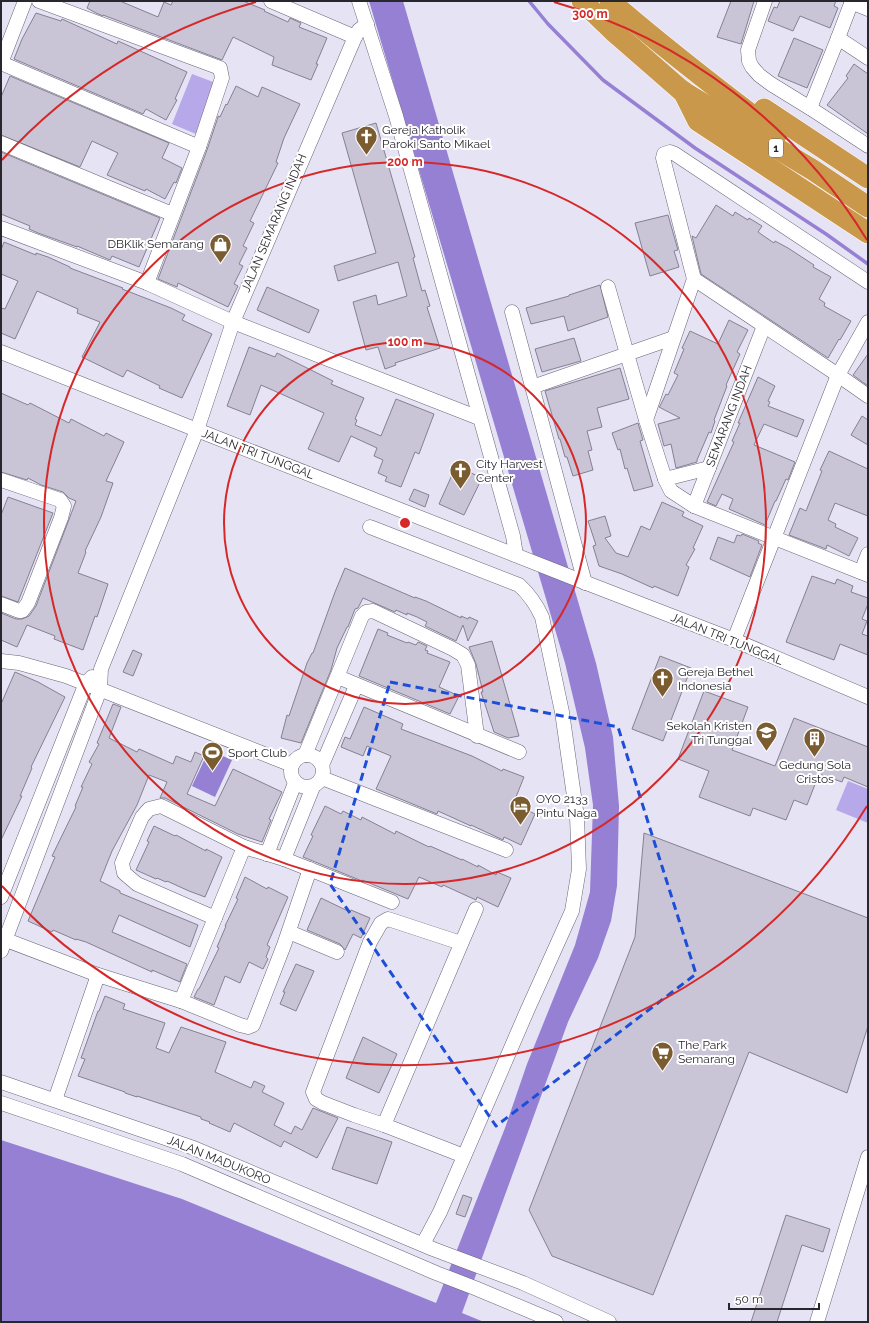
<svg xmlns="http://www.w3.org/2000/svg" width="869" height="1323" viewBox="0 0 869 1323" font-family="Raleway,sans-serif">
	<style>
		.green { fill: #b7a8ea }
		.water { fill: #9580d3 }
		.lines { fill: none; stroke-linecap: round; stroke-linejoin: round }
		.stream { stroke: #9580d3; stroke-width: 3.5 }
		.building { fill: #c9c5d7; stroke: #858192 }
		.minor-casing { stroke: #696676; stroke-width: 15 }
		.highway-casing { stroke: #fff; stroke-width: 22 }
		.minor { stroke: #fff; stroke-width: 14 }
		.highway { stroke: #ca984b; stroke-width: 21 }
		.marked { fill: none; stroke: #1d4ed8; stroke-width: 3; stroke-dasharray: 8 5; stroke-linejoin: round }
		.ring { fill: none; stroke: #d62828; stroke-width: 2 }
		.labels { text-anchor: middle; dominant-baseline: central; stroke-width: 4; stroke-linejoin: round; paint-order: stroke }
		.shield { fill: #fff; stroke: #69686d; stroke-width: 1 }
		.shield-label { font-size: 11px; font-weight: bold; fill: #29272e }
		.poi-label { font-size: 12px; fill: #29272e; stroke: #fff; text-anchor: start }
		.street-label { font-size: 12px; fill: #29272e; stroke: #fff }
		.centre { fill: #d62828; stroke: #fff; stroke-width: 2 }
		.ring-label { font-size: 12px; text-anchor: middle; font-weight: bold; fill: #d62828; stroke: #fff; stroke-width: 4; stroke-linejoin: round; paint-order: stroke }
	</style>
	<rect width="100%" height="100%" fill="#e6e3f5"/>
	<g class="green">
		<polygon points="192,74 216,83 196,134 172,124"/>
		<polygon points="848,781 868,789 868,823 836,810"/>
	</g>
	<g class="water">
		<polygon points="369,1 403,1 596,663 613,737 619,806 617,886 611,921 598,958 568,1022 462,1313 484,1322 1,1322 1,1140 182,1199 436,1303 505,1128 527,1064 575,945 590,892 593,805 585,748 565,663"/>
		<polygon points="209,750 232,760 215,797 192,786"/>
	</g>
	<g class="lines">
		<polyline class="stream" points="529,1 548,24 603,80 695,148 826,234 868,264"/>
	</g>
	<g class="building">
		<polygon points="90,1 120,1 158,17 164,2 171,5 173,1 243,1 265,10 264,11 288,22 290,18 301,23 299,27 327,38 316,64 318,64 311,80 272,65 274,57 233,37 222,60 103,15 103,16 96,13 87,8"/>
		<polygon points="731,1 754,1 741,44 717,37"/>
		<polygon points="780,1 836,1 834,6 838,8 830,28 800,16 793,31 768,21 774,7 777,8"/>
		<polygon points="36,13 61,21 62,19 117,44 118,41 187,72 175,99 177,100 166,120 146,109 143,114 14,59 22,39"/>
		<polygon points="794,38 823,50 807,88 778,76"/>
		<polygon points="854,64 868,74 868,134 827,105 848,78 846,76"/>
		<polygon points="10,76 169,143 162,158 182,168 176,183 174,182 165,199 146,189 145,191 107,175 118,153 92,141 80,167 1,135 1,97"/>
		<polygon points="236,86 258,97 262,87 300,104 284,138 276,162 278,163 250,221 254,223 243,246 247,248 239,264 243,266 234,284 238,286 228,307 178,283 177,287 158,279 207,150 218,117 218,116 220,117 226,104 227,105"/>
		<polygon points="376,123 415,257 413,258 422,291 425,290 430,306 427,307 440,348 395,363 396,365 385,369 378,347 366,350 353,302 376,295 378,305 407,296 398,262 338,281 334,266 376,253 342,133"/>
		<polygon points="1,152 160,218 139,267 112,256 110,260 77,246 77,247 38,233 29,229 30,226 1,214"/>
		<polygon points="716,205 733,216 735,212 748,220 749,218 762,226 758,232 774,243 775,241 788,248 814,265 813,267 831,277 819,299 825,303 824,306 851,321 840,340 839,339 828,358 701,274 692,236 696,238"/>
		<polygon points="668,215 678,250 674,251 679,267 650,276 635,223"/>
		<polygon points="4,242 36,255 36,253 48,257 70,267 70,268 123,288 122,289 171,308 185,315 182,320 212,334 182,398 159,388 160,386 127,370 123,377 82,357 100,322 77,313 78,309 37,291 15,339 1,333 1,308 5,309 18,281 1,274 1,250"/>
		<polygon points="600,285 608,317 568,331 564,316 531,324 526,308 569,296 569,295"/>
		<polygon points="267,287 319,310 309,333 257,310"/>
		<polygon points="729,320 748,330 737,352 740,354 726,385 727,386 714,420 715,421 711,433 709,432 697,460 697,462 676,468 671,444 664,446 658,424 680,418 659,407 660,406 666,394 668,395 678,375 674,373 684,349 682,348 690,331 718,344"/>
		<polygon points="574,338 581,361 542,372 535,349"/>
		<polygon points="249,347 275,357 277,353 333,381 331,384 364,398 355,419 357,420 355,425 381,436 396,399 434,414 419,454 415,452 401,487 385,481 387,477 378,473 383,460 374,456 377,448 351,436 339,462 308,449 324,413 261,385 250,415 227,406"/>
		<polygon points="868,354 868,386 853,375"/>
		<polygon points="620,368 629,399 597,408 602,427 587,431 592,450 588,451 593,470 573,476 567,457 565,457 560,439 559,439 545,391"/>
		<polygon points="758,377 775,386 768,401 770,402 768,406 804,420 797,437 764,424 754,445 795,462 788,480 786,479 776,501 775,501 765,525 729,509 733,499 722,494 716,506 707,502 734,442 732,441 740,423 738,423"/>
		<polygon points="1,393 28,405 30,403 69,423 71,419 104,436 106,433 124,442 106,481 113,483 101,517 85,551 86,552 78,573 108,584 97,617 95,616 83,650 54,639 55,636 27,625 17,647 1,640 1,613 16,619 22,619 29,616 36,606 76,501 69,498 63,492 41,485 28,478 27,480 1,472"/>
		<polygon points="862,416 868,420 868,445 851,435"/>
		<polygon points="638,423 643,440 640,441 653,486 634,491 627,468 625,469 620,449 618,450 612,433"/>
		<polygon points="829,451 868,469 868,516 835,503 828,520 836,524 835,527 858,538 849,556 827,545 826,549 789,535 800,508 806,511 822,471 820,470"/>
		<polygon points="456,466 482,478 464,515 439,504"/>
		<polygon points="414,489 429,495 425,507 409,500"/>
		<polygon points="8,497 53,513 18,602 1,596 1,515"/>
		<polygon points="662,502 684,512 682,516 703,526 693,548 695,549 686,565 689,567 678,596 654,586 653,588 622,574 599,566 593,546 596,545 588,521 605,516 611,536 605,538 616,553 628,557 641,526 650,530"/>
		<polygon points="742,534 759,541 758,543 762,545 750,577 710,559 718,537 734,543 737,535 741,536"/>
		<polygon points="345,568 415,598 415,597 426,601 461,618 461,616 468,619 469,617 478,621 468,641 463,625 456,641 425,626 427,622 417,617 407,613 407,615 396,610 395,612 363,598 358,608 355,609 348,627 347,627 337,648 331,670 301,743 281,738 287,715 289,716 307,663 312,653 313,653 335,592"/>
		<polygon points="812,576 835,584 837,579 853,586 851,592 868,598 868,604 862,619 867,621 862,634 868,636 868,655 840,644 834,660 786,642"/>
		<polygon points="378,629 388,633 387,635 407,643 408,642 416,645 418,642 427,646 425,650 428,651 427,653 450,662 439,687 459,696 450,714 359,676"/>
		<polygon points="492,641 519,736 508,738 494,732 481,692 483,692 476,664 469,647"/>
		<polygon points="133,650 142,654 133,676 123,672"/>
		<polygon points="660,656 691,668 663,741 632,729"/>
		<polygon points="15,672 38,682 65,697 31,767 32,768 20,796 22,796 1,840 1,704"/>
		<polygon points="704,691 748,707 732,750 775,766 794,718 868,747 868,787 844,777 842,782 819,774 807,805 794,800 786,820 753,808 750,816 699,797 709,771 678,759"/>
		<polygon points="113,704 121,707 109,738 137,752 139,749 173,764 176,756 191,762 195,752 204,756 187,794 215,806 233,769 282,792 269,819 271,820 262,842 238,834 165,798 160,798 167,782 149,775 137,805 112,851 100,881 120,891 120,893 198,925 190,947 119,915 112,932 187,964 180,982 152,970 152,972 86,942 76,939 76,940 53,930 52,932 28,921 55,857 52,856 76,807 75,806 83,787 81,787 92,764 89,762 99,744 97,743"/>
		<polygon points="364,707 403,724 401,729 472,756 502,771 503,769 524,777 514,802 520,805 519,806 535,814 521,845 504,837 503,840 471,825 471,826 438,811 437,814 376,789 391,756 367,746 363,756 341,747 345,737 350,739"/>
		<polygon points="325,806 341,814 343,811 361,820 362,817 395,834 396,831 429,847 430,846 462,860 462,859 478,867 478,865 496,875 497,872 511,878 498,907 477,897 476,900 443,885 442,887 419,877 408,899 362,880 362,881 303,857 313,836 311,835"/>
		<polygon points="154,826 175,836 176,835 206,851 206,849 222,857 205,897 189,891 167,881 166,882 157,878 156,879 136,870 149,842 147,841"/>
		<polygon points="644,833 868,918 868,1026 847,1093 749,1052 653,1295 552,1256 529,1210 635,937"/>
		<polygon points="245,877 267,889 268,887 288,897 267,945 270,947 266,957 268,959 263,969 249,962 240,983 225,976 214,1005 194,997 198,989 199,989 219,948 217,947 226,926 225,926 238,899 236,898"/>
		<polygon points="321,898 350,912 351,910 370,918 361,938 353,934 345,950 340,944 307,930"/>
		<polygon points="296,964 314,971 296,1011 280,1004 285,992 283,992"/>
		<polygon points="105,996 125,1004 123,1009 165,1023 156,1048 169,1053 181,1027 226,1042 215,1072 251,1088 254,1081 265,1086 262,1092 284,1103 274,1125 291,1134 295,1126 302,1130 313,1108 338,1118 317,1158 284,1141 281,1147 234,1123 230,1132 209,1123 210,1122 201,1119 201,1117 137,1096 137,1097 125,1093 125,1092 78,1076 85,1059 81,1058 98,1011 99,1011"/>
		<polygon points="363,1037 397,1054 379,1093 346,1078"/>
		<polygon points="347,1127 392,1142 377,1184 332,1169"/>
		<polygon points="463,1195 472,1198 465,1217 456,1214"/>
		<polygon points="786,1215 830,1229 823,1252 802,1245 777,1322 751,1322"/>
	</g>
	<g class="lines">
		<defs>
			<g id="minor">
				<polyline points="39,1 220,68 222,78 199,147 147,283"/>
				<polyline points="271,1 355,37"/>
				<polyline points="359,1 396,116 513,536 516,555"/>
				<polyline points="765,1 748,50 749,61 752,67 759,75 771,84 810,108 868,146"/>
				<polyline points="851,2 868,9"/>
				<polyline points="838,38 868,58"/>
				<polyline points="1,63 199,147"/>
				<polyline points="1,63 25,1"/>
				<polyline points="810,108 838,38 852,1"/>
				<polyline points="1,143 172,214"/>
				<polyline points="1,228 147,283 233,322 479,418"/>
				<polyline points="868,282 675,154 670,152 664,154 663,158 694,279 838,375 868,396"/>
				<polyline points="512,312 585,583"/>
				<polyline points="673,338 627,354 646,420 665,479 671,491 694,506 868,575"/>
				<polyline points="1,352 197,430 576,579 734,640 868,697"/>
				<polyline points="532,387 627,354 608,287"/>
				<polyline points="646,420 694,279"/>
				<polyline points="665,479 709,468"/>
				<polyline points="1,480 60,500 64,506 61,518 28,603 22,611 19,611 1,604"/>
				<polyline points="694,506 764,326"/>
				<path d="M370 527 519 585C529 594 536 604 542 617L562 712 577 817 579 869 572 911 527 1011 440 1212 423 1244"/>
				<polyline points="861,572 868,554"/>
				<polyline points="734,640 838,375 868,322"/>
				<polyline points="1,661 19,663 66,676 292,765"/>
				<polyline points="338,677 519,752"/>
				<circle cx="307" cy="771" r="16"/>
				<polyline points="305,755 362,616 366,612 373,611 453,649 463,655 468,665 477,736"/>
				<polyline points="322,765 356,686"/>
				<polyline points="322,778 506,850"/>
				<polyline points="267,854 295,783"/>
				<polyline points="284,859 313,787"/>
				<polyline points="1,897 82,693 86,683 92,677"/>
				<polyline points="215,918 137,884 124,873 122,863 142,817 149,809 161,806 244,847 284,859 392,902"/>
				<polyline points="289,932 337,952"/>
				<polyline points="1,938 98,975 181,1001 240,1025 248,1027 253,1025 284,945 310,869"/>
				<polyline points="1,951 96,700 100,689 101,669 197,430 233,322 355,37 359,30 367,24"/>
				<polyline points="181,1001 244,847"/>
				<polyline points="1,1082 191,1147 433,1249 523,1283 609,1322"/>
				<polyline points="55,1100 98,975"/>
				<polyline points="1,1103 182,1164 436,1273 475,1288 556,1322"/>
				<polyline points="384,1125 354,1115 323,1103 316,1099 313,1092 370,942 381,923 388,919 461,943"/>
				<polyline points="464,1156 384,1125 476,909"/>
				<polyline points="817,1322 868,1157"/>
			</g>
			<g id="highway">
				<polyline points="582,1 612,30 682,91 813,170 868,207"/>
				<path d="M610 1C664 48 720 91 777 134"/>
				<polyline points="683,91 698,121 868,233"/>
				<polyline points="764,109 868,178"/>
			</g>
		</defs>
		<use href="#minor" class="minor-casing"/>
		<use href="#highway" class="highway-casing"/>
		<use href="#minor" class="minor"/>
		<use href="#highway" class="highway"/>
	</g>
	<path class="marked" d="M390 682 618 727 696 974 496 1126 330 884Z"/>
	<g class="ring">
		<circle cx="405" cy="523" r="181"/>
		<circle cx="405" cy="523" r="361"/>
		<path d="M867 806A542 542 0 0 1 2 886M2 160A542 542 0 0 1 256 2M554 2A542 542 0 0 1 867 240"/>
	</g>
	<defs>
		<symbol id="church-pin" viewBox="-11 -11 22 30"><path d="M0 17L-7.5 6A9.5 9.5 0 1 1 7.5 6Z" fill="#7a5c30" stroke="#fff"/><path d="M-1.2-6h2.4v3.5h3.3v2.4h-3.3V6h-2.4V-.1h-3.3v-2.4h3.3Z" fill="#fff"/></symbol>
		<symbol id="shop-pin" viewBox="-11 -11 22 30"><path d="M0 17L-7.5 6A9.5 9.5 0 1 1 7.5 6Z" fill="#7a5c30" stroke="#fff"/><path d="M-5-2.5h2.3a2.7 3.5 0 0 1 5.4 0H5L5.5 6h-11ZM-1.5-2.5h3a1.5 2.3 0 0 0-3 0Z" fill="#fff"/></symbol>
		<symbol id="school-pin" viewBox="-11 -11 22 30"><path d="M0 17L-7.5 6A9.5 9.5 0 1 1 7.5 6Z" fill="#7a5c30" stroke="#fff"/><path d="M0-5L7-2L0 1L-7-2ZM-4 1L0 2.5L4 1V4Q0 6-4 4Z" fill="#fff"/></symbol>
		<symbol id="building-pin" viewBox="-11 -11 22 30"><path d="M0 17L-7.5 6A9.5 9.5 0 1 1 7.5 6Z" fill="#7a5c30" stroke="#fff"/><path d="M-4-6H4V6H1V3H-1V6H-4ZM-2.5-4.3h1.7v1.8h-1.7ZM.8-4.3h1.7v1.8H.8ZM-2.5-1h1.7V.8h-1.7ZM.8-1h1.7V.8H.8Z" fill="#fff"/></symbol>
		<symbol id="stadium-pin" viewBox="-11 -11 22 30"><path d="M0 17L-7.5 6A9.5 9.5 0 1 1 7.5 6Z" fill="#7a5c30" stroke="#fff"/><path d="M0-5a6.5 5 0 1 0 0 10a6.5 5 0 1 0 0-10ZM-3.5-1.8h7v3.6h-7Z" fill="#fff"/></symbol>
		<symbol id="hotel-pin" viewBox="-11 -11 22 30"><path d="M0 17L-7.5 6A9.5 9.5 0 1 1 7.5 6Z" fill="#7a5c30" stroke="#fff"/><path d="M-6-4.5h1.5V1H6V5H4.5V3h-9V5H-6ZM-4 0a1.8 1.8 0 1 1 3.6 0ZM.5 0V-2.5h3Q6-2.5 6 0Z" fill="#fff"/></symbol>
		<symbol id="supermarket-pin" viewBox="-11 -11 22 30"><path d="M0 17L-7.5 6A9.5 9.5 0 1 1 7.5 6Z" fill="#7a5c30" stroke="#fff"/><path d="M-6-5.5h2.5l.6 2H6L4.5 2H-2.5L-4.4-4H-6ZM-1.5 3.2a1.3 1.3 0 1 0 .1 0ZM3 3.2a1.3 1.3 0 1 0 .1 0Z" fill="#fff"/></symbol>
	</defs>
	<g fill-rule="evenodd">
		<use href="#church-pin" x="354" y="124" width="25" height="34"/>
		<use href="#shop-pin" x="208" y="232" width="25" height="34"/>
		<use href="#church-pin" x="448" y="458" width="25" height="34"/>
		<use href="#church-pin" x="650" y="666" width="25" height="34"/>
		<use href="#school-pin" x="754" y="720" width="25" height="34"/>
		<use href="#building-pin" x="802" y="726" width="25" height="34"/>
		<use href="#stadium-pin" x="200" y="740" width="25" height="34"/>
		<use href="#hotel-pin" x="508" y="794" width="25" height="34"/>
		<use href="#supermarket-pin" x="650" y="1040" width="25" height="34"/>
	</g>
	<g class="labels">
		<rect class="shield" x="769" y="139" width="14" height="18" rx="3"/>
		<g class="shield-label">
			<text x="776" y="148">1</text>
		</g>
		<g class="poi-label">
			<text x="382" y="130">Gereja Katholik<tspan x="382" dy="14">Paroki Santo Mikael</tspan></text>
			<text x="204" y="244" text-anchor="end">DBKlik Semarang</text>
			<text x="476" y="464">City Harvest<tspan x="476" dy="14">Center</tspan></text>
			<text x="678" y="672">Gereja Bethel<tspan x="678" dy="14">Indonesia</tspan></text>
			<text x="752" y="726" text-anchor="end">Sekolah Kristen<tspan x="752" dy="14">Tri Tunggal</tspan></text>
			<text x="228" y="753">Sport Club</text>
			<text x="815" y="765" text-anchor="middle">Gedung Sola<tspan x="815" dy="14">Cristos</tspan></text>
			<text x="536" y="799">OYO 2133<tspan x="536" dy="14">Pintu Naga</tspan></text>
			<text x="678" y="1045">The Park<tspan x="678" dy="14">Semarang</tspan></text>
		</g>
		<g class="street-label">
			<text transform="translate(274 223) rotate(-67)">JALAN SEMARANG INDAH</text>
			<text transform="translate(729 416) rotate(-69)">SEMARANG INDAH</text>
			<text transform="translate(258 454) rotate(21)">JALAN TRI TUNGGAL</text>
			<text transform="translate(727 639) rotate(22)">JALAN TRI TUNGGAL</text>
			<text transform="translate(219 1160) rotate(22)">JALAN MADUKORO</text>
		</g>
	</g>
	<circle cx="405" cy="523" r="6" class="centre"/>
	<g class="ring-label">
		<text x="590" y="18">300 m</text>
		<text x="405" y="166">200 m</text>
		<text x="405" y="346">100 m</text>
	</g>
	<rect width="869" height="1323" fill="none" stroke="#29272e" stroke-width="4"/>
	<path d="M729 1303v6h90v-6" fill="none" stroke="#29272e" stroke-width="2"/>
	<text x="735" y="1303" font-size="12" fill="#29272e" stroke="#ffffff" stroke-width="3" paint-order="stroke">50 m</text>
</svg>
